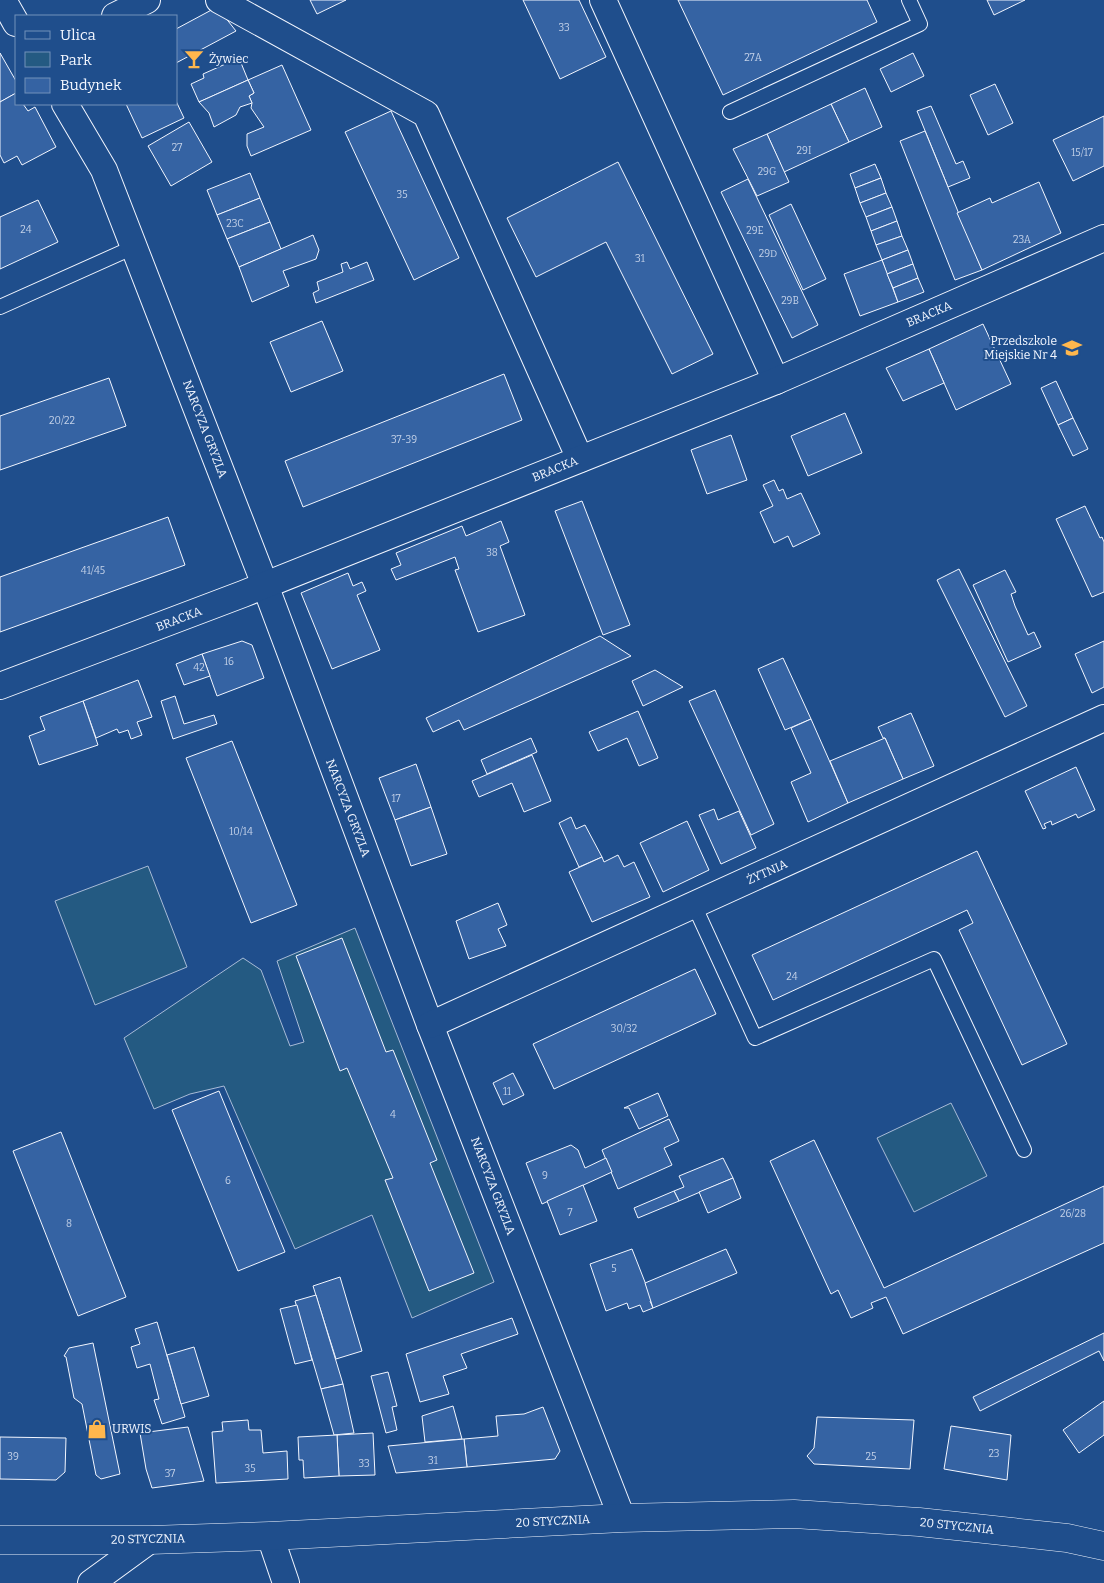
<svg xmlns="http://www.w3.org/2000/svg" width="1104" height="1583" viewBox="0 0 1104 1583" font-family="Bitter,serif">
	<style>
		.green { fill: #245a82; stroke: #a8bbd7 }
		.building { fill: #3563a3; stroke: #f2f6ff }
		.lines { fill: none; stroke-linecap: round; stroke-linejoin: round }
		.service-casing { stroke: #f2f6ff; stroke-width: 16 }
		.minor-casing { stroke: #f2f6ff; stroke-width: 28 }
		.tertiary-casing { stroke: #f2f6ff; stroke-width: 29 }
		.service { stroke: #1f4e8c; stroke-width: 14 }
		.minor { stroke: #1f4e8c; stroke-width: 26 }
		.tertiary { stroke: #1f4e8c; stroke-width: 28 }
		.labels { text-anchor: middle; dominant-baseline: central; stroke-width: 4; stroke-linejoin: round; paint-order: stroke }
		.number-label { font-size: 10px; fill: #c3d1e8 }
		.poi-label { font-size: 12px; fill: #f2f6ff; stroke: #1f4e8c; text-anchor: start }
		.street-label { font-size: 12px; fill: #f2f6ff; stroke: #1f4e8c }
	</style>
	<rect width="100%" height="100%" fill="#1f4e8c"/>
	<g class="green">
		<polygon points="148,866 187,967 95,1005 55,901"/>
		<polygon points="355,928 494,1282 412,1318 372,1215 295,1249 224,1086 190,1094 154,1109 124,1038 243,958 261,970 290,1046 304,1042 277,961"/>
		<polygon points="951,1103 987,1176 914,1212 877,1138"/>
	</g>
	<g class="building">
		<polygon points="310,0 346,0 317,14"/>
		<polygon points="523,0 579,0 606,57 560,79"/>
		<polygon points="678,0 867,0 877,22 723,95"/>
		<polygon points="987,0 1025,0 994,15"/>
		<polygon points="217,7 236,31 176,63 176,29"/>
		<polygon points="0,53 16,81 16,93 0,102"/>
		<polygon points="913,53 924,76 891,92 880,69"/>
		<polygon points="239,58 248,80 199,102 191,84 204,78 203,74"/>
		<polygon points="282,65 311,130 251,156 247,146 247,134 264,127 251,108 252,103 249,96 254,93 248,80"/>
		<polygon points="248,80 254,93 249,96 252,103 240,107 236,115 214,127 209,113 199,102"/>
		<polygon points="995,84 1013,123 988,135 970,95"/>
		<polygon points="865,88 882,127 849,142 831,104"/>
		<polygon points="16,93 16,104 23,104 28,111 35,107 56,147 22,165 17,156 4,163 0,155 0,102"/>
		<polygon points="176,101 184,118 142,138 126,104 176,104"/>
		<polygon points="831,104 849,142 784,172 767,134"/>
		<polygon points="931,106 956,164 963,161 970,178 948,187 917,111"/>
		<polygon points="391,111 459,258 414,280 345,132"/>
		<polygon points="1104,116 1104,166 1073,181 1053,140"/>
		<polygon points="189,122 212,162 171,186 148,146"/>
		<polygon points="925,131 982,270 955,280 900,141"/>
		<polygon points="767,134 789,182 757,196 733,149"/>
		<polygon points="618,162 713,354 672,374 606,242 536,277 507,218"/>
		<polygon points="875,164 881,178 855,188 850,174"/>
		<polygon points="250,173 260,198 217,215 207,190"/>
		<polygon points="881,178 886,193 860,203 855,188"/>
		<polygon points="748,179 818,325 792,338 721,192"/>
		<polygon points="1039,182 1061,233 982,270 957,213 990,198 992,203"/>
		<polygon points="886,193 892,207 866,217 860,203"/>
		<polygon points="260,198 270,222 227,239 217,215"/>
		<polygon points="38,200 58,242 0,269 0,217"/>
		<polygon points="791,204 826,279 803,290 769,215"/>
		<polygon points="892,207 897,221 871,231 866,217"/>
		<polygon points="897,221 902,236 876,245 871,231"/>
		<polygon points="270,222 281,249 239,267 227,239"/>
		<polygon points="313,235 319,250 316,259 283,271 289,286 252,302 239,267"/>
		<polygon points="902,236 908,250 882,260 876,245"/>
		<polygon points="908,250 913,264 887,274 882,260"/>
		<polygon points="882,260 898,302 860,316 844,274"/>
		<polygon points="347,262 350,269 367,262 374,280 316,303 313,293 319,290 317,282 343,272 341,264"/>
		<polygon points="913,264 918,278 893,288 887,274"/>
		<polygon points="918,278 924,292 898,302 893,288"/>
		<polygon points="322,321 343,371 291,392 270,342"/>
		<polygon points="983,324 1011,384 956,410 929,349"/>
		<polygon points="929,349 944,383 903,401 886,368"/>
		<polygon points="504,374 522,420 303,507 285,461"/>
		<polygon points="109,378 126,426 0,470 0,416"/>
		<polygon points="1056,381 1073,418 1058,425 1041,388"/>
		<polygon points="845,413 862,453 808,476 791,436"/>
		<polygon points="1073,418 1088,449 1073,456 1058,425"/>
		<polygon points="731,435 747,480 707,494 691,450"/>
		<polygon points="774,480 779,491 783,489 787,499 801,493 820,534 793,547 788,536 774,543 760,512 773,506 763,485"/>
		<polygon points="582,501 630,625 603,635 555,511"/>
		<polygon points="1085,506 1100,538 1102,537 1104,542 1104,592 1092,597 1056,519"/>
		<polygon points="168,517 185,565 0,632 0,577"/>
		<polygon points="501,521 509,542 500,546 525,615 478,632 455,570 459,569 455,557 396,580 391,569 401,565 396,553 462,526 466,536"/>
		<polygon points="959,569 1027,706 1005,717 937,580"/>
		<polygon points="1005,570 1016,592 1011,594 1015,606 1028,635 1034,632 1041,647 1008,662 973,585"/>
		<polygon points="348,573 353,586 362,582 366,591 357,595 380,650 332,669 301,593"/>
		<polygon points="600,636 631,656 464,730 459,720 433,732 426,718"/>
		<polygon points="242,641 252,645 264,678 217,696 202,654"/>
		<polygon points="1104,641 1104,687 1092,693 1075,654"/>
		<polygon points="202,654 210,676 184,685 176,664"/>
		<polygon points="783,658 811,719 785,730 758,669"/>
		<polygon points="655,670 683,687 643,706 632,681"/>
		<polygon points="138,680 152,717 137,722 142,735 131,739 128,730 119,733 117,729 96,738 83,701"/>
		<polygon points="715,690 774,824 751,835 689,701"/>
		<polygon points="175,696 184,724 214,715 217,724 173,739 161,701"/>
		<polygon points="83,701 98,745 39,765 29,736 45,730 40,717"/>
		<polygon points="638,711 658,758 639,766 627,738 598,751 589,732"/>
		<polygon points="911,713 934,766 903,779 885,738 883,738 878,727"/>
		<polygon points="811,719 848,803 808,822 791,782 811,773 791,728"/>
		<polygon points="531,738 537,752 487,774 481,760"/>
		<polygon points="885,738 903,779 848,803 830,761"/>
		<polygon points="232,741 297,905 251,923 186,758"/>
		<polygon points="532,755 551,801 524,812 512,783 479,797 472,781"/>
		<polygon points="416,764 431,807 395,820 379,778"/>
		<polygon points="1076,767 1095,810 1078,818 1076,814 1052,825 1051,821 1044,824 1046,828 1043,829 1025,791"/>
		<polygon points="431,807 447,854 411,866 395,820"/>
		<polygon points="714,809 718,820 739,811 756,848 721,864 699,815"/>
		<polygon points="571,817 576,829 585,825 602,857 579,867 559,823"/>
		<polygon points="687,821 709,870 663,892 640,843"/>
		<polygon points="977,851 1067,1044 1022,1065 959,930 973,923 967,910 773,1000 752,955"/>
		<polygon points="618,855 624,867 634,862 650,897 592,922 569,872 602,857 604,862"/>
		<polygon points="498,903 507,925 498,929 506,946 469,959 456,921"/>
		<polygon points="342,938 386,1052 393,1050 437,1160 430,1163 474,1273 429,1291 385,1180 393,1178 347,1068 340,1071 296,956"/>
		<polygon points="695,969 716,1014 554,1089 533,1044"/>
		<polygon points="513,1073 524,1095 503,1105 493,1083"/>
		<polygon points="219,1091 285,1252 238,1271 172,1110"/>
		<polygon points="658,1093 668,1116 639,1129 629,1108 624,1108"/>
		<polygon points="669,1119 679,1141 664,1148 672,1165 618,1189 602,1150"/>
		<polygon points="61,1132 126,1297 78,1316 13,1151"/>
		<polygon points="814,1140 884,1288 1104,1186 1104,1243 903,1334 886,1297 871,1303 873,1308 851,1318 838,1290 831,1294 770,1161"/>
		<polygon points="571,1145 578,1150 585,1168 606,1158 612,1172 542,1204 526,1163"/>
		<polygon points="723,1158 733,1178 679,1201 674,1191 684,1187 679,1176"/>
		<polygon points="733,1178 741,1198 708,1213 699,1192"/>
		<polygon points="583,1185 597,1221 560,1235 547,1201"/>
		<polygon points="674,1191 679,1201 638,1218 634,1208"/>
		<polygon points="632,1249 652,1300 650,1301 653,1308 643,1312 640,1305 629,1309 627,1303 606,1311 590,1264"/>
		<polygon points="726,1249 737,1273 653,1308 645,1283"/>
		<polygon points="340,1277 362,1351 336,1359 313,1286"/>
		<polygon points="316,1295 343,1384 321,1389 295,1301"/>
		<polygon points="297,1305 312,1360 295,1364 280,1309"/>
		<polygon points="512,1318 518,1334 461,1354 467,1368 443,1376 449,1394 420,1402 406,1354"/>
		<polygon points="157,1322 185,1417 162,1424 154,1400 159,1399 150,1364 137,1368 131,1347 140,1344 135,1329"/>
		<polygon points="1104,1333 1104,1361 1099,1351 980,1411 973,1397"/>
		<polygon points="93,1343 120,1474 101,1479 96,1475 82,1404 74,1398 66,1357 64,1356 69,1348"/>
		<polygon points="194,1347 209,1396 181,1404 167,1355"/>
		<polygon points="388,1372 397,1406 392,1407 397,1430 386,1433 371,1376"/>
		<polygon points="343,1384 354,1433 334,1435 321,1389"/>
		<polygon points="1104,1401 1104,1435 1079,1453 1063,1430"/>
		<polygon points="453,1406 462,1439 425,1442 422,1416"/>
		<polygon points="543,1407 560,1451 555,1459 467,1467 464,1439 498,1436 496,1416 524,1414"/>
		<polygon points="817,1417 914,1420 910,1469 814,1464 807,1456 814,1448"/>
		<polygon points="248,1420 249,1430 261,1430 263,1453 287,1451 288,1479 216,1483 212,1432 223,1431 222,1422"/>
		<polygon points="951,1426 1011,1435 1007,1480 944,1469"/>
		<polygon points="188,1427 204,1481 152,1488 146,1469 140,1433"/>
		<polygon points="373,1433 375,1475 339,1476 337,1435"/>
		<polygon points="337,1435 339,1476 304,1478 303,1460 299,1460 298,1437"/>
		<polygon points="0,1437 66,1438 65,1472 56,1480 0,1479"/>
		<polygon points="464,1439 467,1467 396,1473 388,1446"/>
	</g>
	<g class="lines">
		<defs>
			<g id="service">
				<polyline points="730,112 920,24 909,0"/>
				<polyline points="0,307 134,247"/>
				<polyline points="694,905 755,1038 934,959 1024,1150"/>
			</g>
			<g id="minor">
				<polyline points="3,0 16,23"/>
				<polyline points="219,0 426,114 580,459"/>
				<polyline points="603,0 776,381"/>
				<polyline points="115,16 147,0"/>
				<polyline points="65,104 104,170 265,585 430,1025 622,1518"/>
				<polyline points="0,686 243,594 776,381 1104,238"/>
				<polyline points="430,1025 1104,718"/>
				<polyline points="270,1536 286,1583"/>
				<polyline points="91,1583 150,1540"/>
			</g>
			<polyline id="tertiary" points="0,1540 150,1540 270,1536 622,1518 794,1514 919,1522 1067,1538 1104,1546"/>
		</defs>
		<use href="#service" class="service-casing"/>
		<use href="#minor" class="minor-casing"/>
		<use href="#tertiary" class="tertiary-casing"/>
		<use href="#service" class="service"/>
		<use href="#minor" class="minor"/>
		<use href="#tertiary" class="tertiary"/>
	</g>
	<defs>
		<symbol id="bar-bare" viewBox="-9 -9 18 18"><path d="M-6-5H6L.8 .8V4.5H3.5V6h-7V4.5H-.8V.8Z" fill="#ffb74d" stroke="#1f4e8c" stroke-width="2.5" paint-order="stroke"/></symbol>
		<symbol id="school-bare" viewBox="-9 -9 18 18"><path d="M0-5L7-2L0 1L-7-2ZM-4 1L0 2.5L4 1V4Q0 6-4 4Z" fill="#ffb74d" stroke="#1f4e8c" stroke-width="2.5" paint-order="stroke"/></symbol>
		<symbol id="shop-bare" viewBox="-9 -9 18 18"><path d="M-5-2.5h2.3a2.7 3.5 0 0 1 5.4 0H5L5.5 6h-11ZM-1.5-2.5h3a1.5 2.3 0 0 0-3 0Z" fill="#ffb74d" stroke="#1f4e8c" stroke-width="2.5" paint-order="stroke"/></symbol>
	</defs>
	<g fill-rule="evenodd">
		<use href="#bar-bare" x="180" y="45" width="28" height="28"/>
		<use href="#school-bare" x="1058" y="334" width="28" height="28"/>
		<use href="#shop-bare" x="83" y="1415" width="28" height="28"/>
	</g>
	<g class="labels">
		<g class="number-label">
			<text x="564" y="28">33</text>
			<text x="753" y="58">27A</text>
			<text x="177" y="148">27</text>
			<text x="804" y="151">29I</text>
			<text x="1082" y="153">15/17</text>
			<text x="767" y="172">29G</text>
			<text x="402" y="195">35</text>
			<text x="235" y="224">23C</text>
			<text x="26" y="230">24</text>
			<text x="755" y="231">29E</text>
			<text x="1022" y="240">23A</text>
			<text x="768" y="254">29D</text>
			<text x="640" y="259">31</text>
			<text x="790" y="301">29B</text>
			<text x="62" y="421">20/22</text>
			<text x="404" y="440">37-39</text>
			<text x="492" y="553">38</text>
			<text x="93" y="571">41/45</text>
			<text x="229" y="662">16</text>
			<text x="199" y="668">42</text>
			<text x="396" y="799">17</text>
			<text x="241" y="832">10/14</text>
			<text x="792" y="977">24</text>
			<text x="624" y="1029">30/32</text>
			<text x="507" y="1092">11</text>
			<text x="393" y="1115">4</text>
			<text x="545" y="1176">9</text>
			<text x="228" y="1181">6</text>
			<text x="570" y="1213">7</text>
			<text x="1073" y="1214">26/28</text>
			<text x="69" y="1224">8</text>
			<text x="614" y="1269">5</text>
			<text x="994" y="1454">23</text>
			<text x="13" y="1457">39</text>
			<text x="871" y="1457">25</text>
			<text x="433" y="1461">31</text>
			<text x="364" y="1464">33</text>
			<text x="250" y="1469">35</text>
			<text x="170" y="1474">37</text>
		</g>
		<g class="poi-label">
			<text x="209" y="59">Żywiec</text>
			<text x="1057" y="341" text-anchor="end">Przedszkole<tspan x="1057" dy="14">Miejskie Nr 4</tspan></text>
			<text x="112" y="1429">URWIS</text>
		</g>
		<g class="street-label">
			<text transform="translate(929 314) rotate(-23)">BRACKA</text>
			<text transform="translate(205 429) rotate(69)">NARCYZA GRYZLA</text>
			<text transform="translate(555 469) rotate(-22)">BRACKA</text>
			<text transform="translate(179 619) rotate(-21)">BRACKA</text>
			<text transform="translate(348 808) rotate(69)">NARCYZA GRYZLA</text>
			<text transform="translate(767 872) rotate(-24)">ŻYTNIA</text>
			<text transform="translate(493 1186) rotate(69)">NARCYZA GRYZLA</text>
			<text transform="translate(553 1521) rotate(-3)">20 STYCZNIA</text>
			<text transform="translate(957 1526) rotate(6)">20 STYCZNIA</text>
			<text transform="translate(148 1539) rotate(-1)">20 STYCZNIA</text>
		</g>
	</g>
	<rect x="15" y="15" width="162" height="90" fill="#1f4e8c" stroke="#7391ba"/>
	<rect x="25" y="31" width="25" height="8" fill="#1f4e8c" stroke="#7391ba"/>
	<text x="60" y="40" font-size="15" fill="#f2f6ff">Ulica</text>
	<rect x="25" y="52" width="25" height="15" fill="#245a82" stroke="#7391ba"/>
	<text x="60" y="65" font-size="15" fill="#f2f6ff">Park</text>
	<rect x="25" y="78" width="25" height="15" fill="#3563a3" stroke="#7391ba"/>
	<text x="60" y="90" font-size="15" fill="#f2f6ff">Budynek</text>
</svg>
